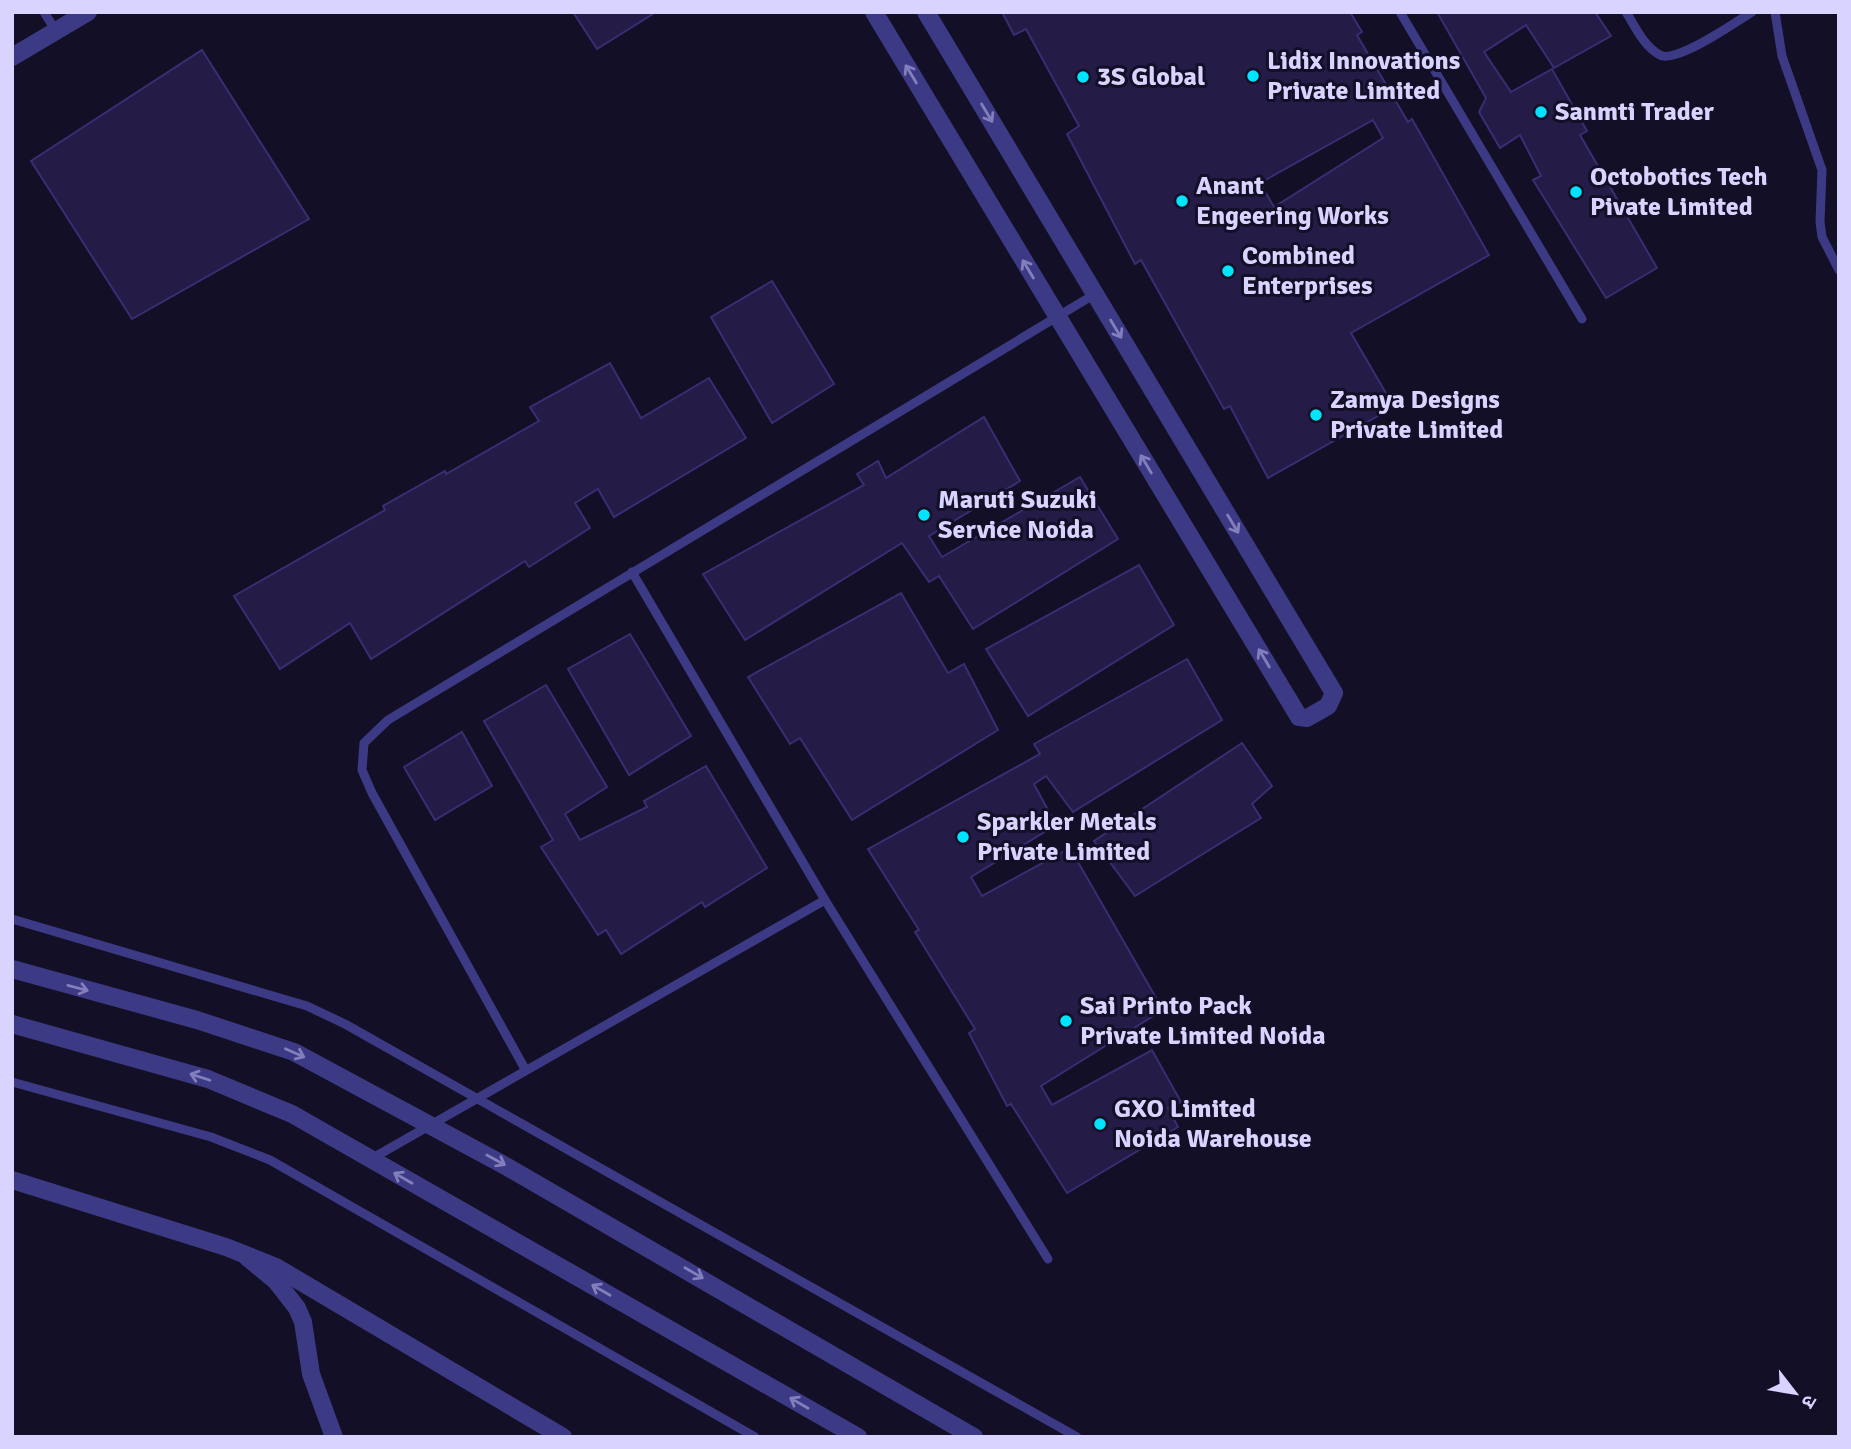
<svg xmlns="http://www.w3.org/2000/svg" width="1851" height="1449" viewBox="0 0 1851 1449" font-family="Signika,'Noto Sans Devanagari',sans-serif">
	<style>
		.building { fill: #241b47; stroke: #3b2d73; stroke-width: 2; fill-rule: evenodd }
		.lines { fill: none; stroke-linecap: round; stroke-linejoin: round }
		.service { stroke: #3d3a85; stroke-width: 9 }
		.minor { stroke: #3d3a85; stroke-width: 18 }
		.tertiary { stroke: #3d3a85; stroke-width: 18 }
		.oneway { stroke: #837fbc }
		.poi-dot { fill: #00e5ff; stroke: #130f26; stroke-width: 2.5 }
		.labels { text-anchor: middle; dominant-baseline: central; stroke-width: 6; stroke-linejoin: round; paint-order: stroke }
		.poi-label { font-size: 26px; font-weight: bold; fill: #d9d4ff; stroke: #130f26; text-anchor: start }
	</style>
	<rect width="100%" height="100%" fill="#130f26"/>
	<g class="building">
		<polygon points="573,12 656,12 597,49"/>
		<path d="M1002 12H1350L1362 32 1357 35 1408 122 1412 119 1489 255 1351 333 1394 407 1268 478 1230 406 1224 409 1141 260 1135 264 1067 134 1079 126 1026 29 1014 35ZM1373 120 1383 138 1274 207 1260 183Z"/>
		<polygon points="1437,12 1595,12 1611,36 1554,68 1526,25 1484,52 1511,92 1552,69 1587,131 1580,135 1657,268 1606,298 1533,180 1541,176 1520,135 1500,148 1479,112 1486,98"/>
		<polygon points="202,50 309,219 132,319 31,161"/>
		<polygon points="772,281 834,384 772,423 711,317"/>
		<polygon points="610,363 641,418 709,378 746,438 614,517 598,489 575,503 590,528 529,567 525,561 371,659 350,623 280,669 234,596 385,510 383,506 445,471 446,474 539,421 530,407"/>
		<polygon points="984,417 1020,481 929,536 942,557 1080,477 1118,539 973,629 939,576 929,582 902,543 745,640 703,574 864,485 857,474 878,461 886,478"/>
		<polygon points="1139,565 1174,625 1028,716 986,649"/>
		<polygon points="901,593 948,673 964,664 998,730 852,820 800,738 790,744 748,677"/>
		<polygon points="630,634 691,736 629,775 568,669"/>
		<polygon points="1187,659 1222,720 1073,812 1046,776 1034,784 1056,825 971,877 982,896 1070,848 1163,1010 1041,1086 1052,1105 1152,1050 1181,1102 1168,1108 1178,1127 1067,1193 1011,1104 1007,1106 969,1033 975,1029 915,932 919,930 868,849 1040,754 1034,744"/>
		<polygon points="546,685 607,787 565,814 580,840 647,807 644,801 706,766 767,868 705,907 702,902 621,954 606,930 598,935 541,847 553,840 484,721"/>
		<polygon points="462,732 492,786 435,820 404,767"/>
		<polygon points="1242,743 1272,786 1252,804 1261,818 1135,896 1094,841"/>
	</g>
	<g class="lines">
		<g class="service">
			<polyline points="44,12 56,31"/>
			<polyline points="1400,12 1582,319"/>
			<path d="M1626 12C1635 26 1644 47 1660 55 1676 64 1736 22 1752 12"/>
			<polyline points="1775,12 1782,56 1822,170 1820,222 1822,237 1839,270"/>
			<polyline points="632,572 825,900 1048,1259"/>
			<polyline points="12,919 307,1006 345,1024 1077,1437"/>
			<polyline points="525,1069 372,793 362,770 364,743 388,720 1095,294"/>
			<polyline points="12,1082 211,1137 270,1160 755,1437"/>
			<polyline points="371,1159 825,900"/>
		</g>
		<polyline class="minor" points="247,1257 276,1281 297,1308 303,1322 311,1374 334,1437"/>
		<g class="tertiary">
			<polyline points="874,12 1299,717 1307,718 1328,706 1334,693 926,12"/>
			<polyline points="12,57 88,12"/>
			<polyline points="12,969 197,1020 294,1052 502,1164 974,1437"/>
			<polyline points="12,1024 208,1079 292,1114 858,1437"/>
			<polyline points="12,1180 226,1247 276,1267 563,1437"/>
		</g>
	</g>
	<defs><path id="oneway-shaft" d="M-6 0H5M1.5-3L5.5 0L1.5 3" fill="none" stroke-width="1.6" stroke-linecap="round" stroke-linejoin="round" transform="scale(1.75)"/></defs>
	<g class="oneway">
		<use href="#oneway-shaft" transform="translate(911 74) rotate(-121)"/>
		<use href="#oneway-shaft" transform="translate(987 113) rotate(59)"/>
		<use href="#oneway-shaft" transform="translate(1028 269) rotate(-121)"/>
		<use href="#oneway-shaft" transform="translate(1116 329) rotate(59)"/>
		<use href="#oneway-shaft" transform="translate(1146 464) rotate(-121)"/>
		<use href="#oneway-shaft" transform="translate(1233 524) rotate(59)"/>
		<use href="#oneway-shaft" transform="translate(1264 658) rotate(-121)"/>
		<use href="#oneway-shaft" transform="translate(78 988) rotate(15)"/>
		<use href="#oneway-shaft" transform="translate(295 1053) rotate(24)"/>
		<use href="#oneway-shaft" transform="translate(200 1077) rotate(-162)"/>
		<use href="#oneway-shaft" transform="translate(496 1160) rotate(29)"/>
		<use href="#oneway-shaft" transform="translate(403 1178) rotate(-150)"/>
		<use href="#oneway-shaft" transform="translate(694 1273) rotate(30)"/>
		<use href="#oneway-shaft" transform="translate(601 1290) rotate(-150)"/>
		<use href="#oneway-shaft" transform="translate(799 1403) rotate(-150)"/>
	</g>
	<g class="poi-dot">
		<circle cx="1253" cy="76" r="7"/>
		<circle cx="1083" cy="77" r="7"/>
		<circle cx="1541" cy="112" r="7"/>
		<circle cx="1576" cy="192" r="7"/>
		<circle cx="1182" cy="201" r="7"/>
		<circle cx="1228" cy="271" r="7"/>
		<circle cx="1316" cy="415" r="7"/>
		<circle cx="924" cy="515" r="7"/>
		<circle cx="963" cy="837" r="7"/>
		<circle cx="1066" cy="1021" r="7"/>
		<circle cx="1100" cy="1124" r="7"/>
	</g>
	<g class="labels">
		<g class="poi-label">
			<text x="1267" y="61">Lidix Innovations<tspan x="1267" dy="30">Private Limited</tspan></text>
			<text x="1097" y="77">3S Global</text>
			<text x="1555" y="112">Sanmti Trader</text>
			<text x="1590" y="177">Octobotics Tech<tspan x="1590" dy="30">Pivate Limited</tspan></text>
			<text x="1196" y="186">Anant<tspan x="1196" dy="30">Engeering Works</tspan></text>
			<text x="1242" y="256">Combined<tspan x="1242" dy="30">Enterprises</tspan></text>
			<text x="1330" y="400">Zamya Designs<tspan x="1330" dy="30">Private Limited</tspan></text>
			<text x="938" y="500">Maruti Suzuki<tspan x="938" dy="30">Service Noida</tspan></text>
			<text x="977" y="822">Sparkler Metals<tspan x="977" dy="30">Private Limited</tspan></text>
			<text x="1080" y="1006">Sai Printo Pack<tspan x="1080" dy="30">Private Limited Noida</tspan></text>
			<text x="1114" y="1109">GXO Limited<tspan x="1114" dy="30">Noida Warehouse</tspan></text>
		</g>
	</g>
	<rect width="1851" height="1449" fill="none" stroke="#d9d4ff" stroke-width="28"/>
	<g transform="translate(1795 1393) rotate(121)" stroke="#130f26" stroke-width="5" paint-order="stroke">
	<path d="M0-5L12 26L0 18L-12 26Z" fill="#d9d4ff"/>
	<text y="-10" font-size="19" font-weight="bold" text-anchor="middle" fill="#d9d4ff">उ</text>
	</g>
</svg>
